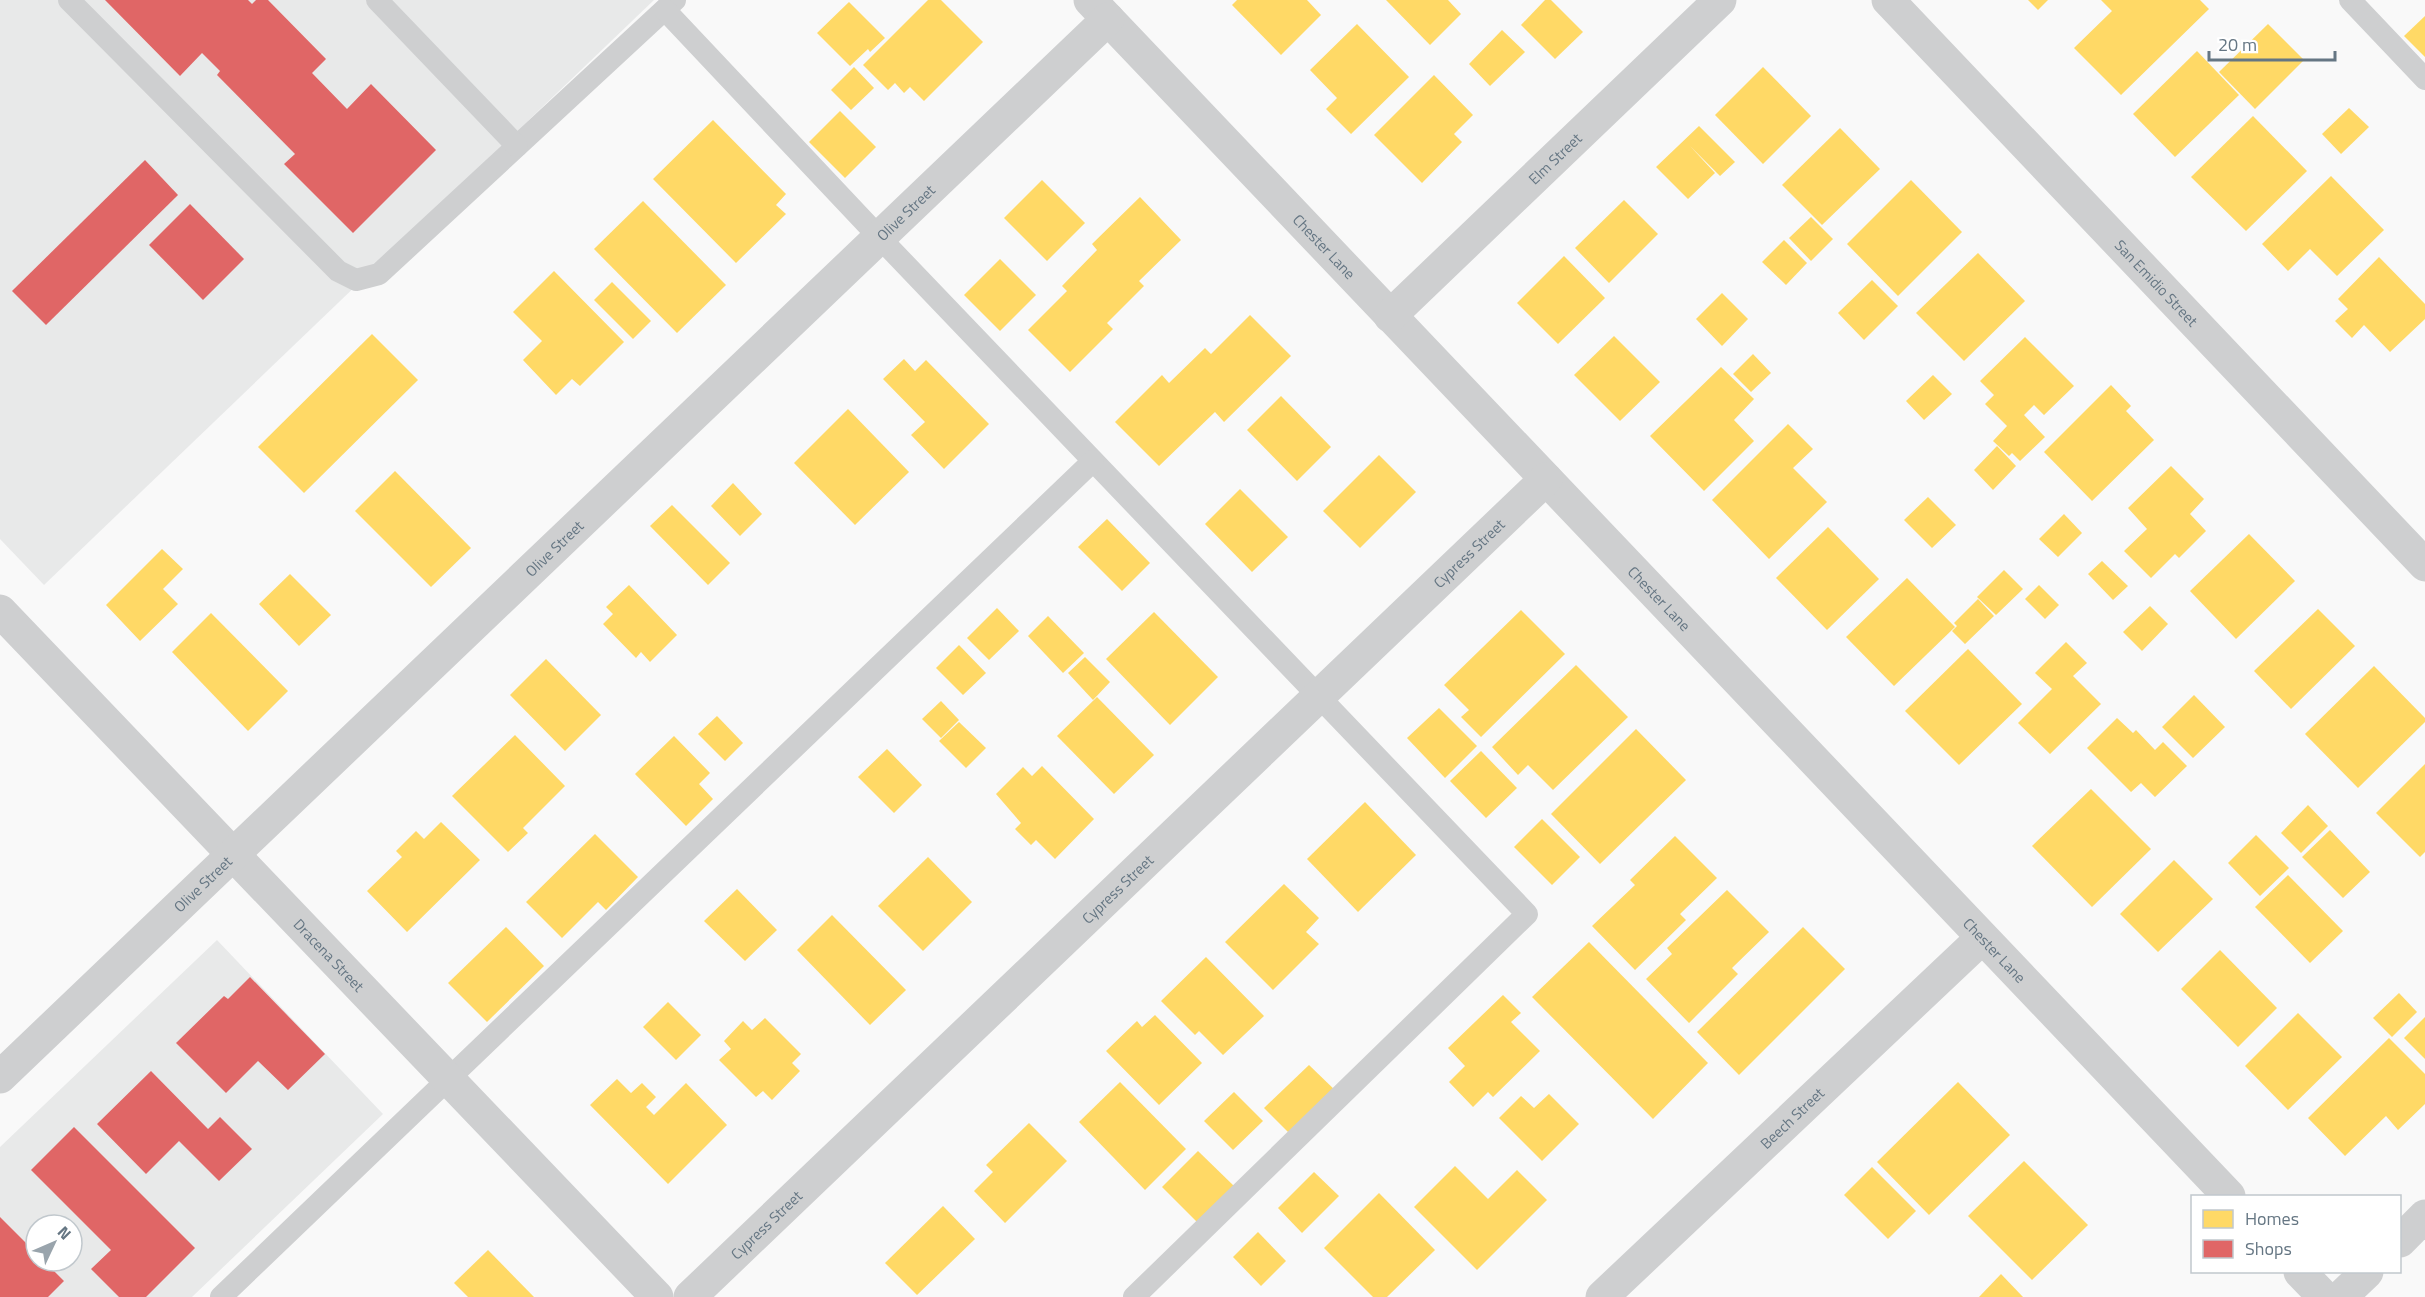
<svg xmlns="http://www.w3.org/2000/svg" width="2425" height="1297" viewBox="0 0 2425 1297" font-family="'Titillium Web',sans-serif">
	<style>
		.built { fill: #e8e9e9; fill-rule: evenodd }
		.homes { fill: #ffd966 }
		.shops { fill: #e06666 }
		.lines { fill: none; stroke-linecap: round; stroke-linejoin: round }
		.service { stroke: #cecfd0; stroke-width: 22 }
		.minor { stroke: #cecfd0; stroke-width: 33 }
		.labels { text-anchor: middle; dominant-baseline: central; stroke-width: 6; stroke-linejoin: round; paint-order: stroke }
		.street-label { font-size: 15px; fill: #657683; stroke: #fff }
	</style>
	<rect width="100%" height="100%" fill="#f9f9f9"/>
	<g class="built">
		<polygon points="0,0 654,0 44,585 0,539"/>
		<path d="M217 940 383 1114 192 1297H0V1147ZM36 1225H72V1261H36Z"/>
	</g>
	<g class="homes">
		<polygon points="928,0 941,0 983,42 924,101 910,87 904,93 895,83 888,90 863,65"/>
		<polygon points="1237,0 1307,0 1321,15 1281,55 1232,5"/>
		<polygon points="1386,0 1448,0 1461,14 1430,45"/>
		<polygon points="1545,0 1551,0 1583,32 1555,59 1521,25"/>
		<polygon points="2028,0 2048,0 2038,10"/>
		<polygon points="2101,0 2200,0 2209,9 2121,95 2074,48 2112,11"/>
		<polygon points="849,2 885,38 870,52 868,49 850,66 817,33"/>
		<polygon points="2425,16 2425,57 2404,36"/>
		<polygon points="1357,24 1409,77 1351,134 1326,109 1337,98 1310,70"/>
		<polygon points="2268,24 2304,60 2255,109 2219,72"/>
		<polygon points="1502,30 1525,52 1490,86 1469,64"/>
		<polygon points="2197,51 2239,95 2175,157 2133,114"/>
		<polygon points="854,67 874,88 851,110 831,90"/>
		<polygon points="1763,67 1811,116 1763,164 1715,115"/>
		<polygon points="1434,75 1473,115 1454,134 1462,142 1422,183 1374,135"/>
		<polygon points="2349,108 2369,127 2341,154 2322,134"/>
		<polygon points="840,111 876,147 845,178 809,142"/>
		<polygon points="2253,116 2307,171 2246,231 2191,177"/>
		<polygon points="713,120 786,194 776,205 786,214 736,263 653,179"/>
		<polygon points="1699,126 1735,162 1720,176 1690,146 1715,173 1688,199 1656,167"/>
		<polygon points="1840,128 1880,169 1822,225 1782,185"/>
		<polygon points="2331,176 2384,230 2337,276 2310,249 2288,271 2262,244"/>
		<polygon points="1042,180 1085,223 1047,261 1004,218"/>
		<polygon points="1911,180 1962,232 1898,296 1847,244"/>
		<polygon points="1140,197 1181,240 1139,281 1144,286 1107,323 1113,329 1070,372 1028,330 1067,291 1062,286 1097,250 1092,244"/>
		<polygon points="1624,200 1658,234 1609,283 1575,248"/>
		<polygon points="643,201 726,285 677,333 594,249"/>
		<polygon points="1811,217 1833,239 1811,261 1789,238"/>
		<polygon points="1784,240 1807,263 1786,285 1762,262"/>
		<polygon points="1978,253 2025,301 1964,361 1916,313"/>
		<polygon points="1564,256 1605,298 1558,344 1517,303"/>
		<polygon points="2379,257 2425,304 2425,319 2390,352 2364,325 2352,338 2335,321 2348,309 2338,299"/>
		<polygon points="1000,259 1036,295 1000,331 964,295"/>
		<polygon points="554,271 624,342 580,386 572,379 556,395 523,360 542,341 513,312"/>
		<polygon points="1872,280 1898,306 1864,340 1838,313"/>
		<polygon points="612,282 651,321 633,339 594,300"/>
		<polygon points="1722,293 1748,319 1722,346 1696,319"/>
		<polygon points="1250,315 1291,356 1224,422 1215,412 1159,466 1115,422 1162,375 1169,383 1205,348 1211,354"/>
		<polygon points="372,334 418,380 304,493 258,447"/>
		<polygon points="1614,336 1660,382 1620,421 1574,375"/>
		<polygon points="2025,337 2074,386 2044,415 2034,405 2024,415 2045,437 2020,461 2012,453 2009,456 1993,441 2007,426 1985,404 1994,395 1980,381"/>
		<polygon points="1753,354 1771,373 1751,392 1733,374"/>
		<polygon points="904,359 915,371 926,360 989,424 944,469 911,435 925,422 883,379"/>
		<polygon points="1721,367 1754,399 1734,420 1754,441 1704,491 1650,436"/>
		<polygon points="1933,375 1952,394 1924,420 1906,401"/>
		<polygon points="2111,385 2131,406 2126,411 2154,440 2092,501 2044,452"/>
		<polygon points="1281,396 1331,447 1297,481 1247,430"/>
		<polygon points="848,409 909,472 855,525 794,463"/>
		<polygon points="1788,424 1813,449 1793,468 1827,502 1769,559 1712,500"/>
		<polygon points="1997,446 2016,466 1993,490 1974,470"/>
		<polygon points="1379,455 1416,492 1360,548 1323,511"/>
		<polygon points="2171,466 2204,499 2190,514 2206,531 2179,558 2175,554 2151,578 2124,551 2147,529 2128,508"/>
		<polygon points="395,471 471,548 431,587 355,511"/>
		<polygon points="733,483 762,514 740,536 711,506"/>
		<polygon points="1240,489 1288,537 1252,572 1205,524"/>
		<polygon points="1928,497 1956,525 1932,548 1904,520"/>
		<polygon points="672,505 730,563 708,585 650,526"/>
		<polygon points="2064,514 2082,533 2058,557 2039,539"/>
		<polygon points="1107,519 1150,563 1122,591 1078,547"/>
		<polygon points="1828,527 1879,579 1827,630 1776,578"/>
		<polygon points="2249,534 2295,581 2236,639 2190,591"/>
		<polygon points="162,549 183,569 163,589 178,604 140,641 106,605"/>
		<polygon points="2102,561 2128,586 2113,600 2088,574"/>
		<polygon points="2004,570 2023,589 1996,615 1977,597"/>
		<polygon points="290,574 331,615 299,646 259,604"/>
		<polygon points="1907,578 1955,627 1894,686 1846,637"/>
		<polygon points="629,585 677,635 650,662 641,652 636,658 603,624 613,614 606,607"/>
		<polygon points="2039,585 2059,605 2045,619 2025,599"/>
		<polygon points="1978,599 1994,616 1965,644 1952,631 1957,626 1954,623"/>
		<polygon points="2150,606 2168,624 2142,651 2123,632"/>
		<polygon points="997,608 1019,631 989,660 967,638"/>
		<polygon points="2318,609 2355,646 2291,709 2254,671"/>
		<polygon points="1521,610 1565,654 1481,737 1461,717 1469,710 1444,685"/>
		<polygon points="1154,612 1218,677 1170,725 1106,659"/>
		<polygon points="211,613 288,691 248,731 172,652"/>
		<polygon points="1048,616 1084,653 1063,673 1028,636"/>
		<polygon points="2066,642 2087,663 2073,676 2101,704 2050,754 2018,723 2052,689 2035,673"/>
		<polygon points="959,645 986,673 963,695 936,668"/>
		<polygon points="1968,649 2022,704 1959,765 1905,711"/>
		<polygon points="1085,657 1110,682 1093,700 1068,673"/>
		<polygon points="546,659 601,715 565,751 510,695"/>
		<polygon points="1576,665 1628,717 1553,790 1528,765 1518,775 1492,747"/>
		<polygon points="2374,666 2425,718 2425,722 2358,788 2305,734"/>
		<polygon points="2194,695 2225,727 2193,758 2162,727"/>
		<polygon points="1097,697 1154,755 1114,794 1057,736"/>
		<polygon points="941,701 959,720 941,738 922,719"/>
		<polygon points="1439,708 1477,746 1445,778 1407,738"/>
		<polygon points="717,716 743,743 725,761 698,734"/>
		<polygon points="2117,718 2133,733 2136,730 2155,750 2163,742 2187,766 2155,797 2141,783 2131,792 2087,748"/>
		<polygon points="959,722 986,748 966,768 939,741"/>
		<polygon points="1636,729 1686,780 1600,864 1551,814"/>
		<polygon points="515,735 565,786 523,828 528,833 508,852 452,796"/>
		<polygon points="674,736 710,773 699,784 713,799 686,826 635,774"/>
		<polygon points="887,749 922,785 894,813 858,777"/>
		<polygon points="1481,751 1517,788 1486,818 1450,781"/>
		<polygon points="2425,764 2425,852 2420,857 2376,813"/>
		<polygon points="1042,766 1094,819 1055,859 1036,840 1031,845 1015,829 1021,823 996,794 1023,767 1032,776"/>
		<polygon points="2091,789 2151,849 2092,907 2032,846"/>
		<polygon points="1365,802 1416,855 1358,912 1307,859"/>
		<polygon points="2308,805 2328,826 2301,853 2281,833"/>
		<polygon points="1542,819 1580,857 1552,885 1514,847"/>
		<polygon points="441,822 480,860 407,932 367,891 402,857 396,851 416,831 424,839"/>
		<polygon points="2330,830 2370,872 2343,898 2302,857"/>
		<polygon points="595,834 638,877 606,910 598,902 562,938 526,902"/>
		<polygon points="2256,835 2289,868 2260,896 2228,863"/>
		<polygon points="1675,836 1717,878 1680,914 1686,920 1635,970 1592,926 1635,885 1630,880"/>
		<polygon points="928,857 972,902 923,951 878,906"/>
		<polygon points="2174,860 2213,899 2158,952 2120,914"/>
		<polygon points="2288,875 2343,931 2310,963 2255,907"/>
		<polygon points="1284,884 1319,918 1306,932 1319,944 1273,990 1225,942"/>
		<polygon points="737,889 777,930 745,961 704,921"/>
		<polygon points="1727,890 1769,932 1732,968 1738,974 1689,1023 1646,979 1672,954 1667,948"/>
		<polygon points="832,915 906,990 870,1025 797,950"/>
		<polygon points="506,927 544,966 487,1022 448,983"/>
		<polygon points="1803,927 1845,969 1739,1075 1697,1032"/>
		<polygon points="1589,942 1708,1063 1653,1119 1532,997"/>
		<polygon points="2220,950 2277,1008 2238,1047 2181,989"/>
		<polygon points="1206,957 1264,1016 1223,1055 1199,1031 1195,1035 1161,1001"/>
		<polygon points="2399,993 2417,1012 2392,1037 2373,1018"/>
		<polygon points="1503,995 1521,1013 1511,1022 1540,1051 1493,1097 1488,1092 1473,1107 1449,1082 1465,1066 1448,1048"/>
		<polygon points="668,1002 701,1035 676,1060 643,1027"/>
		<polygon points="2298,1013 2342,1057 2288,1110 2245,1066"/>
		<polygon points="1155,1015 1202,1063 1159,1105 1106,1051 1137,1021 1142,1027"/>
		<polygon points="2425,1017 2425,1059 2404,1038"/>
		<polygon points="765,1018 801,1054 792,1063 800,1071 772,1100 763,1091 756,1097 719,1060 731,1049 724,1041 743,1021 752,1030"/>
		<polygon points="2389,1038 2425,1074 2425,1104 2398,1130 2386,1116 2345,1156 2308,1118"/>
		<polygon points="1309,1065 1339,1094 1294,1138 1264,1108"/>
		<polygon points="617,1079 631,1093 642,1083 656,1097 646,1107 654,1115 686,1083 727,1125 668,1184 590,1105"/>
		<polygon points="1120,1082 1186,1149 1145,1190 1079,1122"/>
		<polygon points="1958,1082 2010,1135 1929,1215 1877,1162"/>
		<polygon points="1234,1092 1263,1121 1233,1150 1204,1121"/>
		<polygon points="1549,1094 1579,1124 1542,1161 1499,1118 1521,1096 1534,1108"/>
		<polygon points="1029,1123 1067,1161 1005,1223 974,1191 993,1172 986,1165"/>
		<polygon points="1198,1151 1235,1187 1198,1223 1162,1187"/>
		<polygon points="2024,1161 2088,1225 2032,1280 1968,1216"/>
		<polygon points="1455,1166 1488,1199 1517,1170 1547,1200 1477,1270 1414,1207"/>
		<polygon points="1872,1167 1916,1211 1888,1239 1844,1195"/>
		<polygon points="1314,1172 1339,1196 1302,1233 1278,1208"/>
		<polygon points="1379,1193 1435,1250 1387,1297 1373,1297 1324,1248"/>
		<polygon points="943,1206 975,1239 917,1295 885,1263"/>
		<polygon points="1258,1232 1286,1261 1261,1286 1233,1257"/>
		<polygon points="488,1250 534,1297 468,1297 454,1283"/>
		<polygon points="2001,1274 2023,1297 1979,1297"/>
	</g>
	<g class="shops">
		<polygon points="105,0 248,0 252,4 256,0 268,0 326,59 312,73 347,109 371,84 436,150 353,233 284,164 295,154 217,75 220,71 202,53 180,76"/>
		<polygon points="145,160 178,195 46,325 12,291"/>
		<polygon points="190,204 244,259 203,300 149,245"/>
		<polygon points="250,977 325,1054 288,1090 258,1061 226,1093 176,1043 224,996 228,999"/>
		<polygon points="151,1071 208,1129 220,1117 252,1149 219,1181 179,1141 146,1174 97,1124"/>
		<polygon points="74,1127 195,1248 146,1297 119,1297 91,1269 111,1250 31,1170"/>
		<polygon points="0,1217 36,1253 36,1261 44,1261 64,1281 48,1297 0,1297"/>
	</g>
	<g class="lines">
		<g class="service">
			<polyline points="69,0 338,271 356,280 379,274 675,0"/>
			<polyline points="377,0 517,146"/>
			<polyline points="2350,0 2425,79"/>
			<polyline points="665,10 879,237 1527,914 1134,1297"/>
			<polyline points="221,1297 1093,461"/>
		</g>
		<g class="minor">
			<path id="s1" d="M1090 0 2229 1196"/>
			<path id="s2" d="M1888 0 2425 565"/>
			<path id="s3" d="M1390 316 1720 0"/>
			<path id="s4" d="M0 611 657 1297"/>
			<path id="s5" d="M0 1077 1108 19"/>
			<polyline points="2400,1241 2425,1216"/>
			<polyline points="2300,1272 2324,1297"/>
			<path id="s6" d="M690 1297 1546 479"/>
			<path id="s7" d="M1602 1297 1982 938"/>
			<polyline points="2341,1297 2367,1272"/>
		</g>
	</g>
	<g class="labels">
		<g class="street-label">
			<text stroke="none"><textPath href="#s3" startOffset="228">Elm Street</textPath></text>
			<text stroke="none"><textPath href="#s5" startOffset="1252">Olive Street</textPath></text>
			<text stroke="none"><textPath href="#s1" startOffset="340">Chester Lane</textPath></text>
			<text stroke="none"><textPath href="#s2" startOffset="390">San Emidio Street</textPath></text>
			<text stroke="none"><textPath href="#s5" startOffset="766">Olive Street</textPath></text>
			<text stroke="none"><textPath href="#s6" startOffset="1077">Cypress Street</textPath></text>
			<text stroke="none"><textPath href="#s1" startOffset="826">Chester Lane</textPath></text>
			<text stroke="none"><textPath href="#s5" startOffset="280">Olive Street</textPath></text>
			<text stroke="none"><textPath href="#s6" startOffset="591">Cypress Street</textPath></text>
			<text stroke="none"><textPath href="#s1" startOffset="1312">Chester Lane</textPath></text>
			<text stroke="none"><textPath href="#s4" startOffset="476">Dracena Street</textPath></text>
			<text stroke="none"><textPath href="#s7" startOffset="261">Beech Street</textPath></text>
			<text stroke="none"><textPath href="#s6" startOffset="105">Cypress Street</textPath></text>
		</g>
	</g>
	<rect x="2191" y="1195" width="210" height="78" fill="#ffffff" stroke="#c1c8cd" stroke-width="1.5"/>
	<rect x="2203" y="1210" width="30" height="18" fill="#ffd966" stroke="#c1c8cd" stroke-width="1.5"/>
	<text x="2245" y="1225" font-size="18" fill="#657683">Homes</text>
	<rect x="2203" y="1240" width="30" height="18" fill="#e06666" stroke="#c1c8cd" stroke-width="1.5"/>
	<text x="2245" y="1255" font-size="18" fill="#657683">Shops</text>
	<g transform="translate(54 1243) rotate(46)"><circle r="28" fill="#ffffff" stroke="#c1c8cd" stroke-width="1.5"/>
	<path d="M0-4.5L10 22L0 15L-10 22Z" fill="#99a4ac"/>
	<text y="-9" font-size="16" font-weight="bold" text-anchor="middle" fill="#657683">N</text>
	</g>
	<path d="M2209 51v9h126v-9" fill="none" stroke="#657683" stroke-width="3"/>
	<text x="2218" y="51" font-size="18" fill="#657683" stroke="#ffffff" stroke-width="4.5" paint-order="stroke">20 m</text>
</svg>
